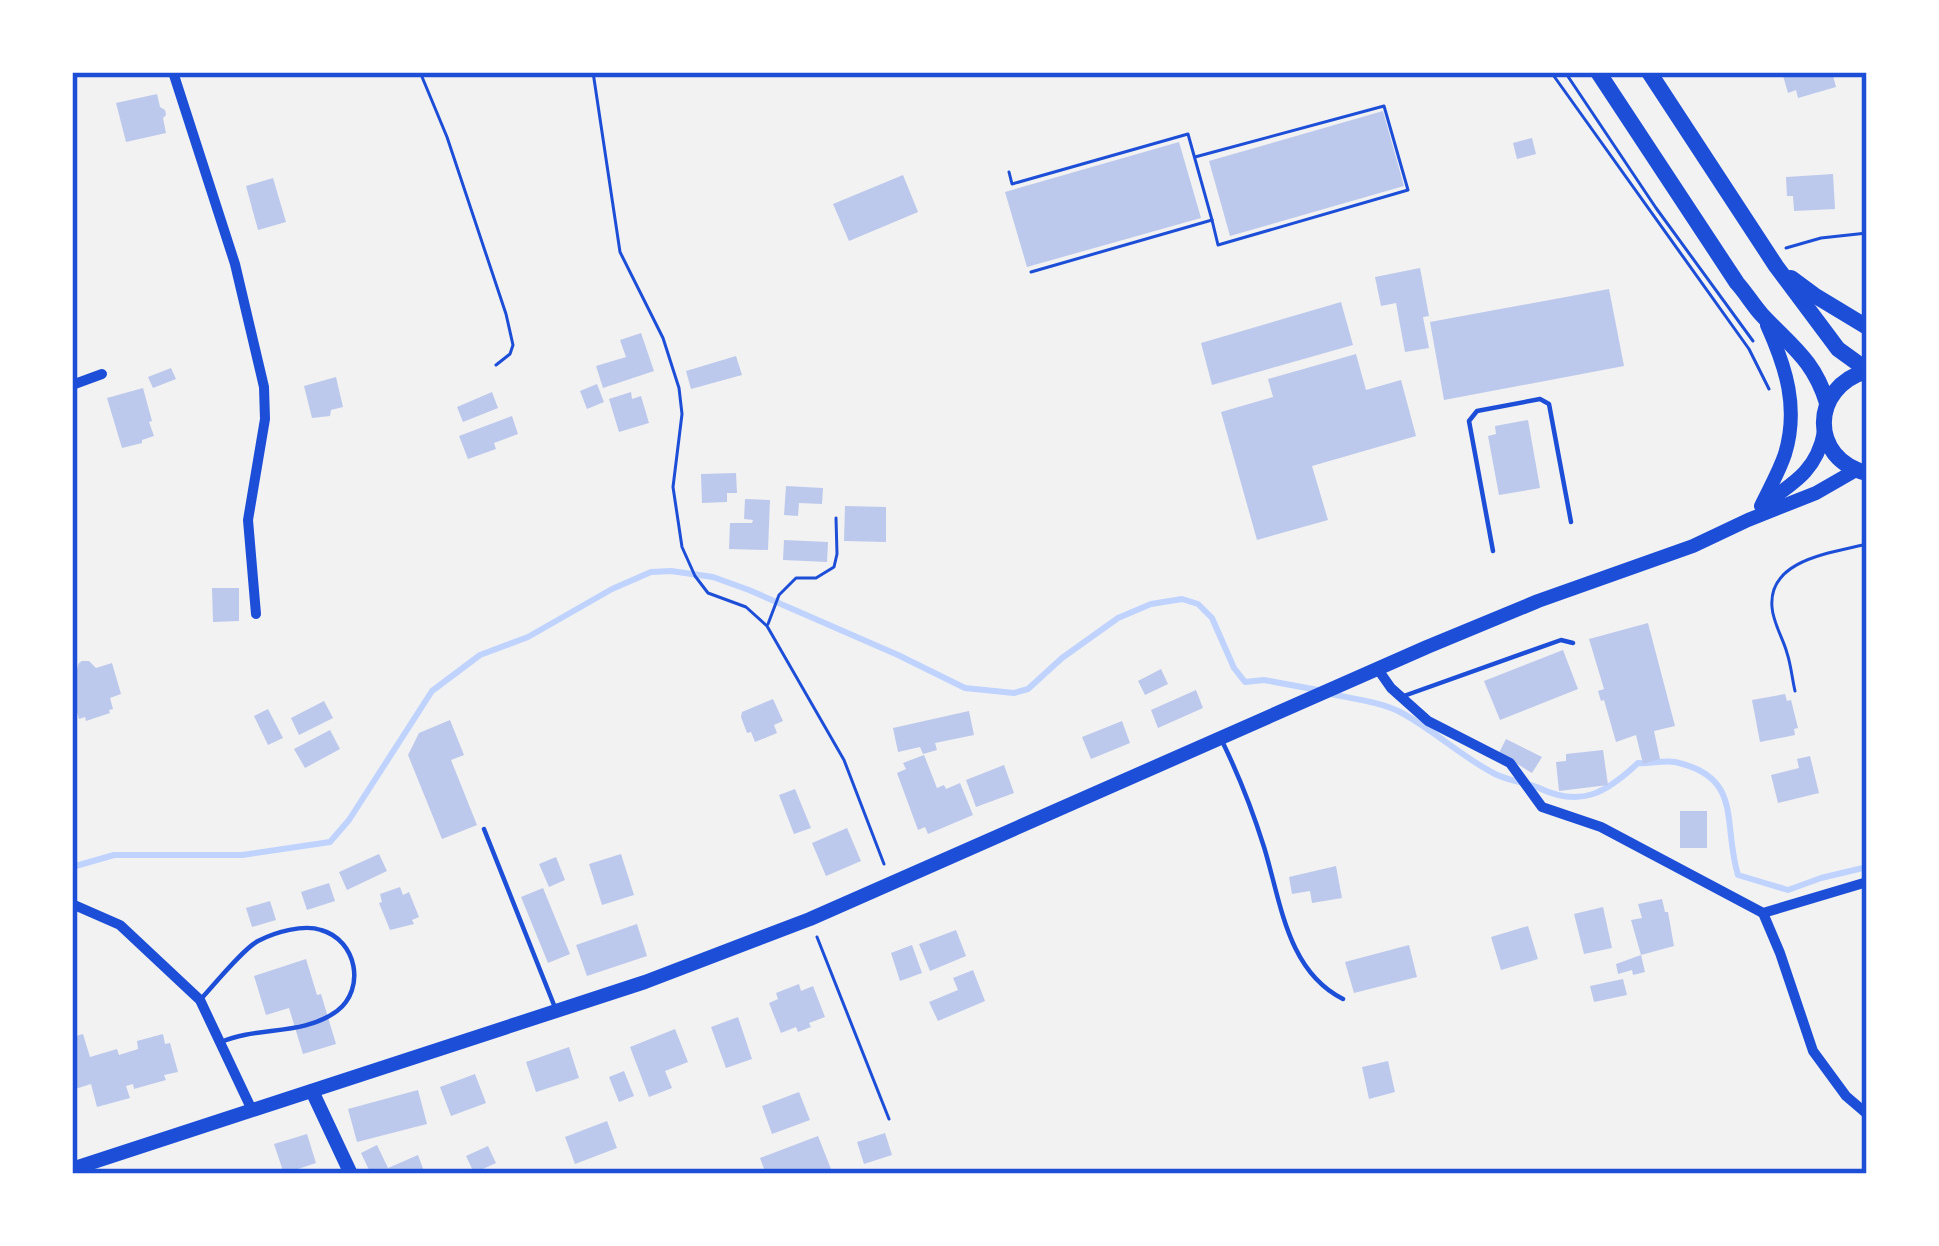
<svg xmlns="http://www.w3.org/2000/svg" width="1939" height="1246" viewBox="0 0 1939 1246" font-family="Helvetica,sans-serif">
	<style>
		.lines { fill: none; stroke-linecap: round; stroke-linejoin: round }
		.stream { stroke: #bfd3fe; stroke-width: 6 }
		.building { fill: #bdc9ec }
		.path { stroke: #1d4ed8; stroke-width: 3 }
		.service { stroke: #1d4ed8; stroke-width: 4.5 }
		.minor { stroke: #1d4ed8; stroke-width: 10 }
		.tertiary { stroke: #1d4ed8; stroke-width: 14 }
		.primary { stroke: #1d4ed8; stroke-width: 16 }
		.neatline { fill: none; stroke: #1d4ed8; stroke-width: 4.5 }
	</style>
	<rect width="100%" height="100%" fill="#f2f2f2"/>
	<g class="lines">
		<g class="stream">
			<path d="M1331 694C1354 699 1382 702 1402 713 1435 731 1462 757 1495 774 1509 781 1525 782 1539 788 1581 808 1606 793 1638 763 1650 764 1663 760 1675 762 1744 777 1722 823 1738 875L1788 890 1821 878 1867 867"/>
			<polyline points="72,867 114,855 242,855 330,842 349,820 432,691 480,655 528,637 612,589 651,572 671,571 713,577 749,590 898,655 965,688 1014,693 1028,689 1062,658 1118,618 1151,604 1182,599 1198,604 1212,618 1234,668 1245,682 1264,680 1318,690"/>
		</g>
	</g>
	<g class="building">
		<polygon points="1782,72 1832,72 1836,87 1798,98 1796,90 1788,93"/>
		<polygon points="157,94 160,107 165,110 166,115 163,118 166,133 126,142 116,103"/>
		<polygon points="1383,111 1404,186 1230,236 1209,161"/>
		<polygon points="1532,138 1536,154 1517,159 1513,143"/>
		<polygon points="1179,142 1201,218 1027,267 1005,192"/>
		<polygon points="1833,174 1835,209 1794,211 1793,196 1787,196 1786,177"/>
		<polygon points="903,175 918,212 849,241 833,204"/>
		<polygon points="273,178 286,222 258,230 246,186"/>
		<polygon points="1420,268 1429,316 1423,317 1429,348 1405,352 1396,303 1381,306 1375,277"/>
		<polygon points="1609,289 1624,366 1444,400 1430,322"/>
		<polygon points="1341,302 1353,345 1212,385 1201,343"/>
		<polygon points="641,333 654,371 603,388 596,366 626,357 620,340"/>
		<polygon points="1356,354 1366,390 1401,380 1416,436 1312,466 1328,520 1257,540 1221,412 1273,397 1268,379"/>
		<polygon points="736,356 742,375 691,389 686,371"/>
		<polygon points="171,368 176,379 153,388 148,377"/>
		<polygon points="336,377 343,407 331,410 330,416 312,418 304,386"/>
		<polygon points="597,384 604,402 587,409 580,391"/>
		<polygon points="143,388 152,421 149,422 154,436 142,440 142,443 122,448 107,398"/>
		<polygon points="492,392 498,408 463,422 457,407"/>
		<polygon points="631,392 632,399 641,396 649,423 619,432 609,399"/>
		<polygon points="512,416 518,434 494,443 496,449 468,459 459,436"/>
		<polygon points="1528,420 1540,488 1499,495 1488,436 1496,434 1495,426"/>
		<polygon points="736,473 737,493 727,493 727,502 702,503 701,474"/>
		<polygon points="786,486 823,488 822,504 799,503 798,516 784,515"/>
		<polygon points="745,499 770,500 768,550 729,549 730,523 752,523 753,520 744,519"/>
		<polygon points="845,506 886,507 886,542 844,541"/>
		<polygon points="784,540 828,542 827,562 783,560"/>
		<polygon points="212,588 239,588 239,621 213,622"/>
		<polygon points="1648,623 1675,726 1654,731 1660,759 1643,764 1636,735 1616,742 1604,700 1601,701 1598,691 1604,689 1589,639"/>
		<polygon points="1563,650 1578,689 1500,720 1484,681"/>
		<polygon points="82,661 89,661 96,668 112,663 121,694 110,698 113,709 109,710 110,713 86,721 85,717 79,719 77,712 72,714 72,673 76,672 79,663"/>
		<polygon points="1161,669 1168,684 1145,695 1138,681"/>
		<polygon points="1196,690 1203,708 1158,728 1151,710"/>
		<polygon points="1785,694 1787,701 1791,700 1798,728 1794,729 1795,735 1760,742 1752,700"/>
		<polygon points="773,699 783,721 774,725 777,733 755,742 751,732 747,733 741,717 742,712"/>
		<polygon points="324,701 333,718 299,735 291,718"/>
		<polygon points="268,709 283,738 268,745 254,716"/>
		<polygon points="969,711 974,735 935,743 937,750 923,754 920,747 898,752 893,728"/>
		<polygon points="450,720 464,755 451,760 477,825 442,839 408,755 419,733"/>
		<polygon points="1122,721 1130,743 1091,759 1082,737"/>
		<polygon points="330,730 340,749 305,768 294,749"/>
		<polygon points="1506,739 1542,757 1532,773 1499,753"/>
		<polygon points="1603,750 1608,785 1559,791 1556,762 1566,761 1566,754"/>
		<polygon points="924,755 937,788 944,785 946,789 960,783 973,815 928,834 925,827 918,830 897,773 906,769 903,763"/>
		<polygon points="1810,756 1819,793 1778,803 1771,775 1799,768 1797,759"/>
		<polygon points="1004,765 1014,793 976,807 966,780"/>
		<polygon points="795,789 811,828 794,834 779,795"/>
		<rect x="1680" y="811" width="27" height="37"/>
		<polygon points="847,828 861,861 826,876 812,843"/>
		<polygon points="379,854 387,871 347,890 339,872"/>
		<polygon points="621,854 634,895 602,905 589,864"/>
		<polygon points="556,857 565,880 549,887 539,864"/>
		<polygon points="1336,866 1342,898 1312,903 1310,891 1292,894 1289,877"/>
		<polygon points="329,883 335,901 307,910 301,892"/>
		<polygon points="400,887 403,895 409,892 419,917 412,920 414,924 390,930 379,903 382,902 380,894"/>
		<polygon points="543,888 570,954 548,963 521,897"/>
		<polygon points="1662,899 1665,912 1668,912 1674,946 1641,955 1631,920 1642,918 1638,904"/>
		<polygon points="270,901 276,920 252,927 246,908"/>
		<polygon points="1603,907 1612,948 1584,954 1574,914"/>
		<polygon points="637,924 647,956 587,976 576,945"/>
		<polygon points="1528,926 1538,959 1501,970 1491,937"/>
		<polygon points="956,930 966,956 930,971 919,944"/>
		<polygon points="912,945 922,973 900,981 891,953"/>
		<polygon points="1409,945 1417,977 1354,993 1345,962"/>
		<polygon points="1641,955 1645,972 1633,975 1632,970 1618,974 1616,964"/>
		<polygon points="306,959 317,995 321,994 336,1044 303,1054 289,1008 266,1015 254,976"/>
		<polygon points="973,970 985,1001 938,1021 929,1002 958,990 953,978"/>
		<polygon points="1623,979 1627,995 1594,1002 1590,986"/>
		<polygon points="799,984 801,991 813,986 825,1017 809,1023 811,1027 798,1032 796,1027 781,1033 769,1003 778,999 776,993"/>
		<polygon points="738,1017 752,1059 726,1068 711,1027"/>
		<polygon points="675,1029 688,1062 665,1071 672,1088 649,1097 630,1047"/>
		<polygon points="83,1034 90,1057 117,1049 119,1055 138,1049 137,1041 163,1034 165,1044 170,1043 178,1072 164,1075 166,1080 134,1089 133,1084 126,1086 130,1098 97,1107 91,1084 72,1090 72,1037"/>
		<polygon points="569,1047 579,1078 536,1092 526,1062"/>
		<polygon points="1388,1061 1395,1092 1369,1099 1362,1067"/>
		<polygon points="624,1071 634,1096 619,1102 609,1077"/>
		<polygon points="475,1074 486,1103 451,1116 440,1087"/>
		<polygon points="418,1090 427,1124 357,1142 348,1109"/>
		<polygon points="799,1092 810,1120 772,1134 762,1106"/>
		<polygon points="607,1121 617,1148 575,1164 565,1137"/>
		<polygon points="885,1133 892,1155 864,1164 857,1142"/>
		<polygon points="307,1134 316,1163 298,1169 299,1174 284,1174 274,1144"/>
		<polygon points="818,1136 833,1174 766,1174 760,1158"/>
		<polygon points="377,1145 388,1168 418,1155 425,1174 371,1174 361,1153"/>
		<polygon points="488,1146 496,1163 474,1173 466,1156"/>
	</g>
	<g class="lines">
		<g class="path">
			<polyline points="420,72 447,137 506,314 513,345 510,354 496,365"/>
			<polyline points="593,72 620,252 663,338 679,388 682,414 673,487 682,547 695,576 708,593 746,607 767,626 844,760 884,864"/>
			<polyline points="1551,72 1749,349 1769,389"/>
			<polyline points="1565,72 1656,208 1753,341"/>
			<polyline points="1009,172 1012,184 1188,134 1212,220"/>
			<polyline points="1786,248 1821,238 1867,233"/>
			<polyline points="1031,272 1212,220 1218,245 1408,190 1384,106 1195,157"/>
			<polyline points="768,624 779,595 796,578 816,578 834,567 837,554 836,518"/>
			<path d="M1795 691C1792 678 1791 665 1787 653 1783 638 1773 623 1772 607 1768 559 1832 553 1867 544"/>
			<polyline points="817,937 889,1119"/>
		</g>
		<g class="service">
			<polyline points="1493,551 1469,421 1477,411 1540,399 1549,404 1571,522"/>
			<polyline points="1401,697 1561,640 1573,643"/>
			<path d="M1223 743C1239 776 1253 812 1264 847 1281 902 1287 971 1343 999"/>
			<polyline points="484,829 554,1005"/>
			<path d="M200 1000C214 985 242 950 258 941 275 932 304 924 321 930 357 940 366 989 337 1011 303 1036 258 1026 221 1042"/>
		</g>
		<g class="minor">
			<polyline points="173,72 235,264 264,387 265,419 248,520 256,614"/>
			<polyline points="72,385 102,374"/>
			<polyline points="1377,668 1391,688 1428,721 1510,763 1542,807 1601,827 1763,913 1867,882"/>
			<polyline points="72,904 120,925 200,1000 252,1110"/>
			<polyline points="1763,913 1780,953 1813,1051 1846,1096 1867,1114"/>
		</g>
		<g class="tertiary">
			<path d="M1764 504C1794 483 1817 470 1824 432"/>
			<path d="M1761 506C1769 489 1779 472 1785 454 1799 408 1786 367 1767 325"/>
			<polyline points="312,1091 351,1174"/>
			<polyline points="72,1169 645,982 810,919 1427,647 1538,601 1693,546 1748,520 1816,493 1856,470"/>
		</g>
		<g class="primary">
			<path d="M1598 72 1737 283C1746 293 1753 305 1762 315 1791 346 1814 360 1827 403"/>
			<polyline points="1649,72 1776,266 1838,349 1867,370"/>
			<polyline points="1791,278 1814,295 1867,327"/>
			<path d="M1867 371C1810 387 1809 459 1867 473"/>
		</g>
	</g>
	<rect width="1939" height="1246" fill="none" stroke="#ffffff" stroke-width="150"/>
	<rect x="75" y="75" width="1789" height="1096" class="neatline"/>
</svg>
